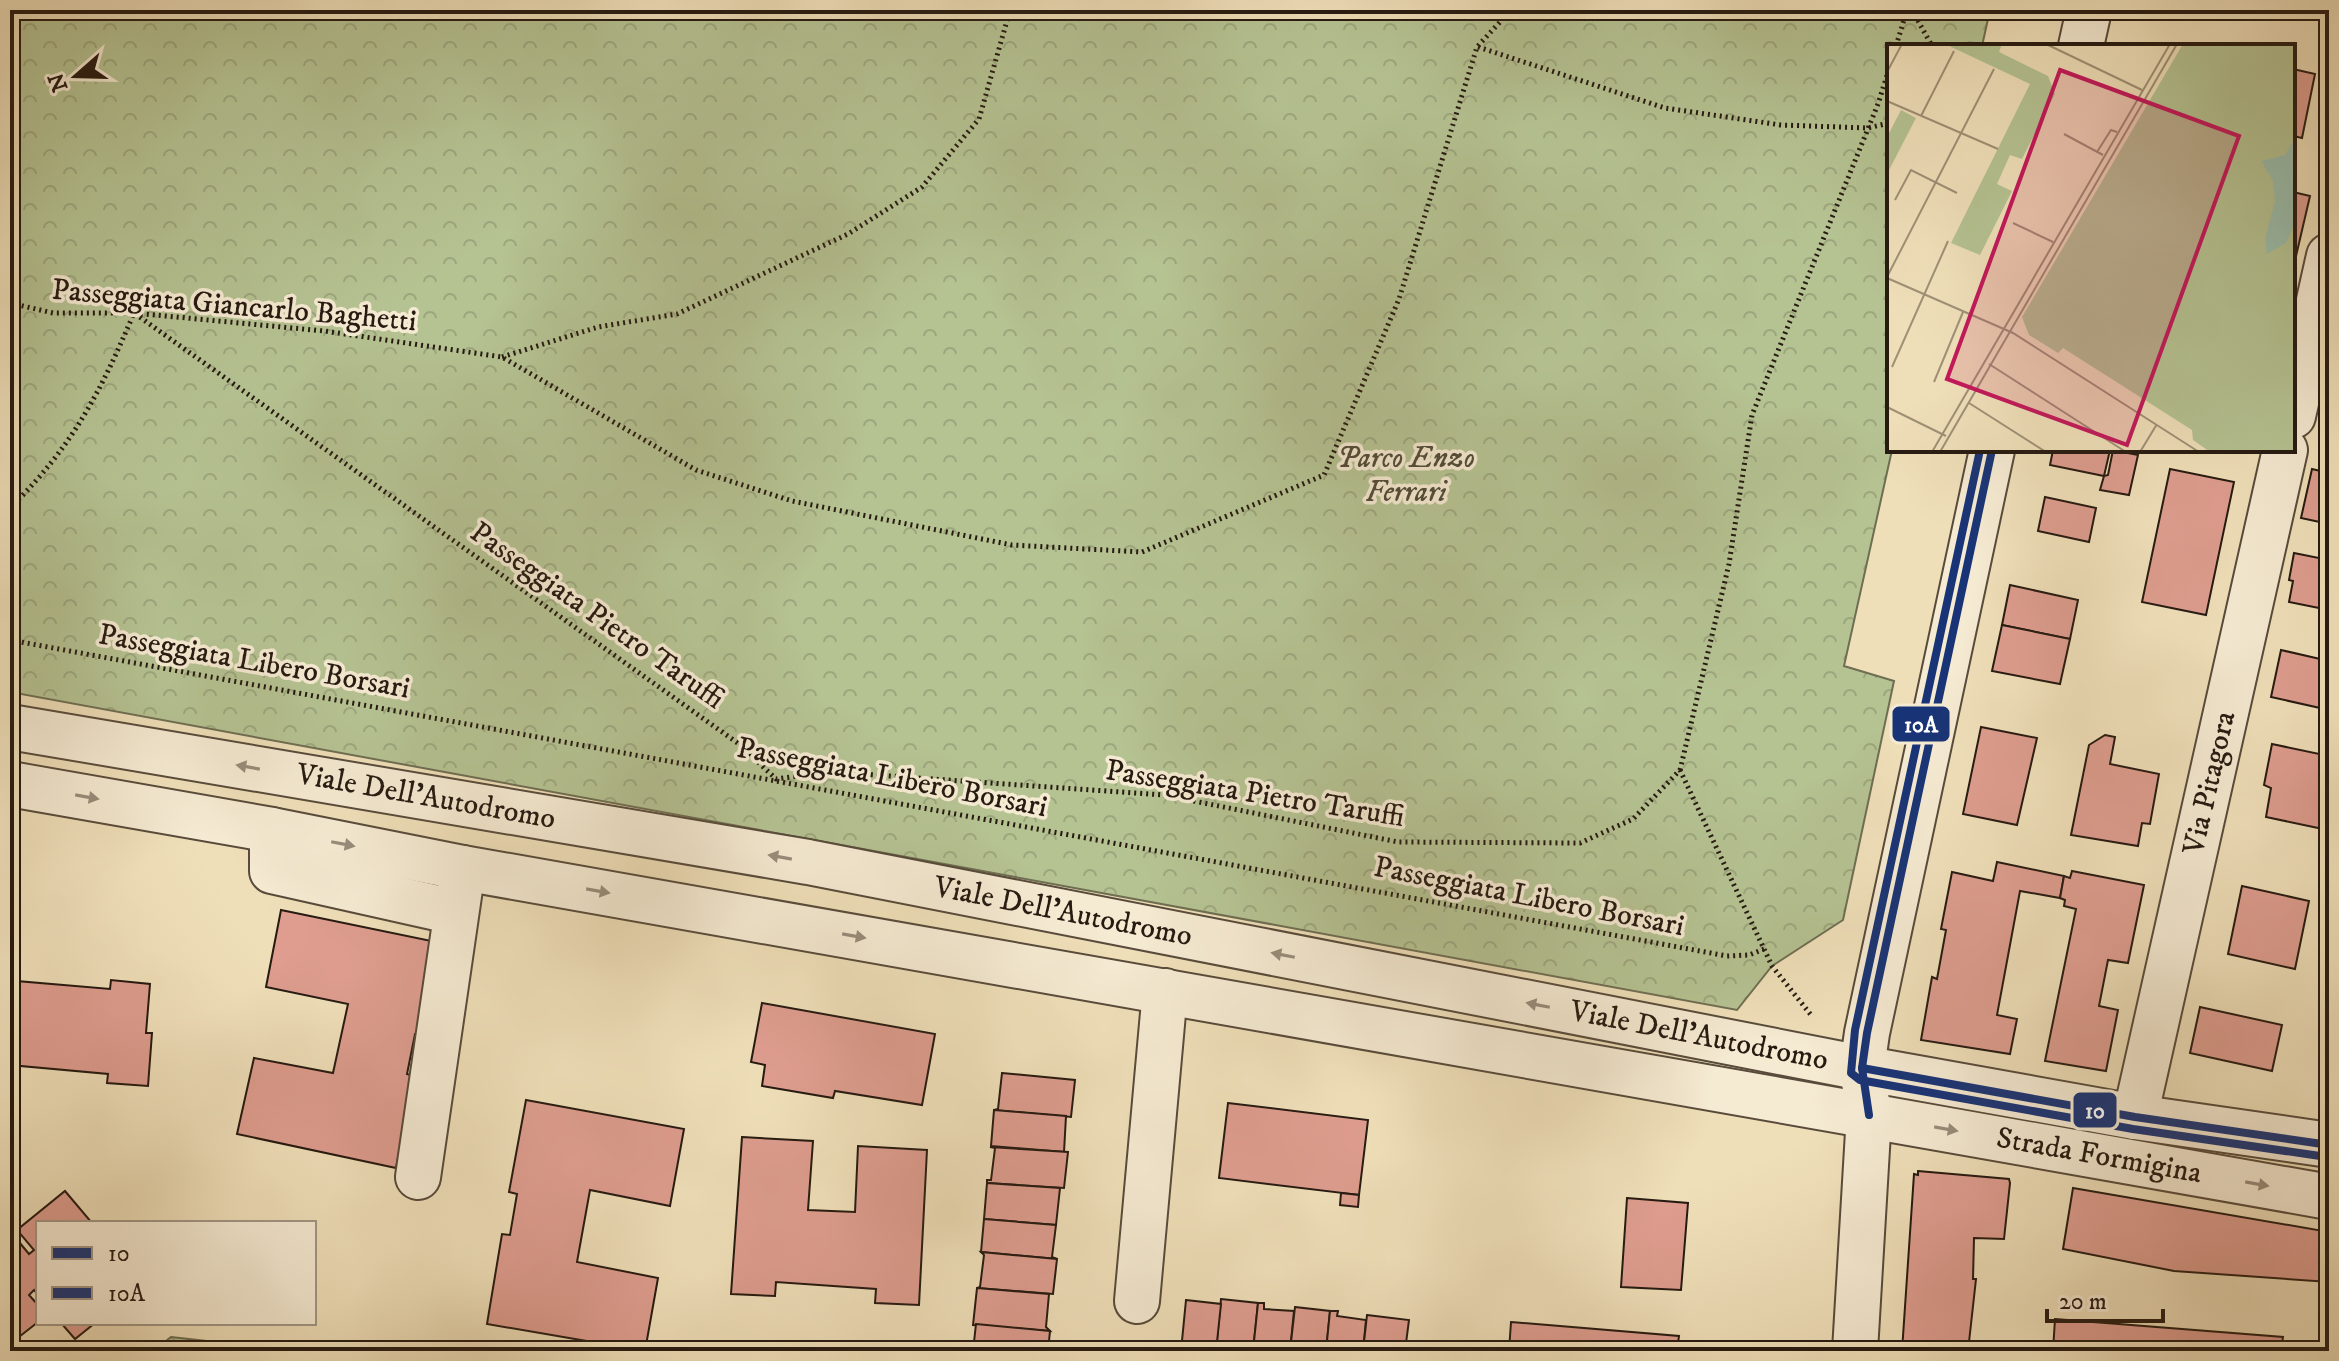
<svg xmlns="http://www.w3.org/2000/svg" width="2339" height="1361" viewBox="0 0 2339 1361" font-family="'IM FELL DW Pica',serif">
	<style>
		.park { fill: url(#park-crowns); stroke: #6e6e52; stroke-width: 2 }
		.building { fill: #de9d8f; stroke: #261a11; stroke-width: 2 }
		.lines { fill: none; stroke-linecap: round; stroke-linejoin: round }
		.minor-casing { stroke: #584b3b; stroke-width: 48 }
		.path { stroke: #261a11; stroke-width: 5; stroke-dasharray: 2 4; stroke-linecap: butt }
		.minor { stroke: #f5ead2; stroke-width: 44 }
		.bus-1-casing { stroke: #f5ead2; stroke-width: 14 }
		.bus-2-casing { stroke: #f5ead2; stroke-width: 14 }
		.bus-1 { stroke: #193476; stroke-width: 8 }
		.bus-2 { stroke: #193476; stroke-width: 8 }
		.oneway { fill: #988c7b }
		.labels { text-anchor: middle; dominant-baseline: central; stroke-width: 7; stroke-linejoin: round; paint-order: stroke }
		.street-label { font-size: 30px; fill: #261a11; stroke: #f5ead2 }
		.park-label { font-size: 30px; font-style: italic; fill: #514c38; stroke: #f5ead2 }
		.inset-road { fill: none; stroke: #9f9076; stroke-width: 2 }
		.view { fill: #c2185b; fill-opacity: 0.15; stroke: #c2185b; stroke-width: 4 }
		.inset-edge { fill: none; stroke: #261a11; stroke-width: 4 }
		.line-badge { stroke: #f5ead2; stroke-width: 3 }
		.badge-label { font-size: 22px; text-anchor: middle; font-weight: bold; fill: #fff }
	</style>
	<defs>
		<pattern id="park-crowns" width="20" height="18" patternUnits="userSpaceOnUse" patternTransform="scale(2)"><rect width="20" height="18" fill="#b5c292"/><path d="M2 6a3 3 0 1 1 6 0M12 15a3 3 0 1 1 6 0" fill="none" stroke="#9ca67d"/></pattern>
	</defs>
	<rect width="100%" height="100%" fill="#efdfb9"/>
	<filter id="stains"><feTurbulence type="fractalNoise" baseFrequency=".0025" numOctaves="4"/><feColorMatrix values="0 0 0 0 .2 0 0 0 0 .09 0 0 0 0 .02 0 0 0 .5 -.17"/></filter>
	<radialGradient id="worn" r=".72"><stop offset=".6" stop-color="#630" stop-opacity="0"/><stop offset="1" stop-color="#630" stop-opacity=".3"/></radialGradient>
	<g class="park">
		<polygon points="10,10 1990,10 1982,46 1889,46 1889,450 1892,450 1844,666 1894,681 1843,920 1772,966 1737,1010 10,692"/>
		<polygon points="171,1337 297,1351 153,1351"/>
	</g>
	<g class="building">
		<polygon points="2293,69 2315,74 2302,138 2293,136"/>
		<polygon points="2293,192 2310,196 2293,269"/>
		<polygon points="2053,450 2110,450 2104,476 2050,465"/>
		<polygon points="2113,450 2138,455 2129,495 2100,490 2104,476 2108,475"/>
		<polygon points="2170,469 2234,482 2206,615 2142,602"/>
		<polygon points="2312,469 2329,473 2329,524 2301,518"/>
		<polygon points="2045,497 2096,508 2089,542 2038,531"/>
		<polygon points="2294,553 2329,560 2329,610 2289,602 2293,581 2289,580"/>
		<polygon points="2010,585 2078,600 2070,639 2002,625"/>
		<polygon points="2002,625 2070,639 2060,684 1992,671"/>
		<polygon points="2281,650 2329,661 2329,710 2271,697"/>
		<polygon points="1981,727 2037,738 2017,825 1963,814"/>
		<polygon points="2105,735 2115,737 2110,764 2159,774 2150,824 2142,823 2138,846 2071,835 2089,745"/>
		<polygon points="2272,744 2329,756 2329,803 2323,829 2266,817 2271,788 2264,785"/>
		<polygon points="1997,862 2064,876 2060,898 2020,891 1997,1015 2017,1019 2010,1054 1921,1040 1932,977 1937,979 1946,930 1941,929 1952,872 1993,881"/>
		<polygon points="2072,871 2144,885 2128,963 2108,960 2099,1006 2118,1010 2106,1071 2045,1061 2076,909 2064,906 2065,900 2060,898 2064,876 2070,878"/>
		<polygon points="2242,886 2309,901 2295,969 2228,954"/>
		<polygon points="281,910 441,943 422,1035 415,1034 407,1074 414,1076 396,1168 237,1134 254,1058 333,1073 348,1004 266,987"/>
		<polygon points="10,971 18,971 17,981 110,989 111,980 150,984 146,1033 152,1033 148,1086 107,1083 108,1074 10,1065"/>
		<polygon points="762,1003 935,1034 922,1105 835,1091 833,1098 762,1086 765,1065 751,1062"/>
		<polygon points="2200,1007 2282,1025 2272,1071 2190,1053"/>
		<polygon points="1002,1073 1075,1080 1071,1117 994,1110 998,1109"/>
		<polygon points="526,1100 684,1129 670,1206 590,1190 577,1262 658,1278 645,1351 487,1324 502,1234 510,1235 517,1194 509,1192"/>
		<polygon points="1228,1103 1368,1120 1359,1195 1219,1178"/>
		<polygon points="994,1110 1066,1116 1064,1152 991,1146"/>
		<polygon points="742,1137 813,1141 808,1210 855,1212 858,1146 927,1150 919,1305 875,1303 876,1289 776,1282 775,1296 731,1294"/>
		<polygon points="990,1147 1068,1152 1064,1188 987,1183 987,1180 991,1180 995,1148"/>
		<polygon points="1918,1171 2009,1179 2010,1183 2004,1239 1974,1238 1973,1279 1976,1279 1968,1351 1902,1351 1914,1174 1918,1175"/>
		<polygon points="987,1183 1060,1188 1056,1225 984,1219"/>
		<polygon points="2073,1188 2329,1232 2329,1282 2174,1271 2063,1249"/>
		<polygon points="65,1191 92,1223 38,1223 38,1295 34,1290 29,1295 38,1305 38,1322 10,1344 10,1231 29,1254 34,1250 17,1230"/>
		<polygon points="1341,1193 1359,1195 1358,1207 1340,1205"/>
		<polygon points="1627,1198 1688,1203 1681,1290 1621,1287"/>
		<polygon points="984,1219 1056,1225 1052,1257 1057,1259 981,1252"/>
		<polygon points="981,1252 1057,1259 1053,1294 977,1288 980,1287 984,1255"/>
		<polygon points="977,1288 1049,1294 1046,1327 1050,1331 973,1325"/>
		<polygon points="1221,1299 1258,1303 1253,1351 1216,1351"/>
		<polygon points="1186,1300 1221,1304 1216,1351 1181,1351"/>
		<polygon points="1258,1303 1264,1303 1264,1309 1294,1311 1290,1351 1253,1351"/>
		<polygon points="1295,1307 1330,1311 1326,1351 1290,1351"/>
		<polygon points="1330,1311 1338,1311 1337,1316 1366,1320 1363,1351 1326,1351"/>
		<polygon points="1367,1315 1409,1320 1405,1351 1363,1351"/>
		<polygon points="2055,1319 2283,1337 2281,1351 2053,1351"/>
		<polygon points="1511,1322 1679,1336 1677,1351 1509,1351"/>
		<polygon points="61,1323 95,1323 75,1339"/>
		<polygon points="976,1324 1050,1331 1048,1351 973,1351"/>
	</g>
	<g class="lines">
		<defs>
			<g id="minor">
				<polyline points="2081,46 2089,10"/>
				<polyline points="2293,416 2329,256"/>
				<polyline points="10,727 808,862 1862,1068 2135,1117 2329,1145"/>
				<polyline points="10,784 272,830 463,868 2329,1197"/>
				<polyline points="272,830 272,871 455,912"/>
				<polyline points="2135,1117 2285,450"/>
				<polyline points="418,1177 463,868"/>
				<polyline points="1137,1301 1165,991"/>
				<polyline points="1855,1351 1869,1115 1862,1068 1867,1033 1992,450"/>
			</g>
		</defs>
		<use href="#minor" class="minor-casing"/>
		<g class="path">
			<polyline points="1912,10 1932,46"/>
			<polyline points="1896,46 1907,10"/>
			<polyline points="1478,47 1665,108 1781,125 1868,128 1889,123"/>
			<polyline points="10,303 53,313 134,313 324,331 502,357 696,470 792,501 1012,545 1142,552 1324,475 1399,299 1477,47 1511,10"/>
			<polyline points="502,357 598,327 677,314 848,234 922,187 979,119 1010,10"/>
			<path d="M10 508C73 446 100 393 134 313L739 744 776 779 832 772 1164 795 1398 842 1580 843 1633 819 1680 770"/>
			<polyline points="10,640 1727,956 1749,955 1764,949"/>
			<polyline points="1680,770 1729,564 1752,415 1878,104 1889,69"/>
			<polyline points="1680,770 1772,966 1811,1015"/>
		</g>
		<use href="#minor" class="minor"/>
		<defs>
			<g id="bus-1">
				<polyline points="1862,1068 2135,1117 2329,1145"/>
				<polyline points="1869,1115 1862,1068 1867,1033 1992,450"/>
			</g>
			<polyline id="bus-2" points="1980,450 1855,1030 1851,1073 1860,1080 2133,1129 2327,1157"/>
		</defs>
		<use href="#bus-1" class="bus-1-casing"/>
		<use href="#bus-2" class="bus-2-casing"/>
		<use href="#bus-1" class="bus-1"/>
		<use href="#bus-2" class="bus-2"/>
	</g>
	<defs><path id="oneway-solid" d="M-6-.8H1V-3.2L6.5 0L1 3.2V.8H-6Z" transform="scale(2)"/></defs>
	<g class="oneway">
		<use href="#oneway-solid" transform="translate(248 767) rotate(-170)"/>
		<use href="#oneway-solid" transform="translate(87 797) rotate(10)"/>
		<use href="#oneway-solid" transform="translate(343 844) rotate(11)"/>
		<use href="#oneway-solid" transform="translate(780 857) rotate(-170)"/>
		<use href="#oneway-solid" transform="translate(598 891) rotate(10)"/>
		<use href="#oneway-solid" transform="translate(854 936) rotate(10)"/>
		<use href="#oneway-solid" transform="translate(1283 955) rotate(-169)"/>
		<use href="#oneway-solid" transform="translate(1538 1005) rotate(-169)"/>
		<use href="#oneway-solid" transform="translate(1946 1129) rotate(10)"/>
		<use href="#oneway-solid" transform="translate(2257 1184) rotate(10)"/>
	</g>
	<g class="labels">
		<g class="street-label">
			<text transform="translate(234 306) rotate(5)">Passeggiata Giancarlo Baghetti</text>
			<text transform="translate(597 616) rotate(35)">Passeggiata Pietro Taruffi</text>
			<text transform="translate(254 662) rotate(10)">Passeggiata Libero Borsari</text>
			<text transform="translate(892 778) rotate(11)">Passeggiata Libero Borsari</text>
			<text transform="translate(2210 783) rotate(-77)">Via Pitagora</text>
			<text transform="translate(1255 794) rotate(9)">Passeggiata Pietro Taruffi</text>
			<text transform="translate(426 797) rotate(10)">Viale Dell'Autodromo</text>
			<text transform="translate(1529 897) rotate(11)">Passeggiata Libero Borsari</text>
			<text transform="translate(1063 912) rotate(11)">Viale Dell'Autodromo</text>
			<text transform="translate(1699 1036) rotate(11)">Viale Dell'Autodromo</text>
			<text transform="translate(2099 1156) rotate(10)">Strada Formigina</text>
		</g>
		<g class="park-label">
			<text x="1406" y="458">Parco Enzo<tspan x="1406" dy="34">Ferrari</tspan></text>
		</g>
	</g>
	<g transform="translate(1887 44)">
		<rect width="408" height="408" fill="#efdfb9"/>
		<path d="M58 0H115L112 8 161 32 168 50 135 115 123 111 110 140 125 147 93 211 64 199 143 40ZM296 0H408V408H323L306 396 305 386 176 304 171 309 142 291 135 273ZM14 66 29 74 0 130V93Z" fill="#b5c292"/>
		<path d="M408 94V179L399 199 380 210 378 195 388 157 386 137 374 117 398 111Z" fill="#9abdab"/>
		<path class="inset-road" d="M159 0 255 46M0 28 15 0M0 57 111 105M34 72 67 7M177 90 216 111M210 108 224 86 230 88M8 156 24 126 70 149M126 179 166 198M0 233 107 25M0 234 126 289 312 408M102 320 239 408M5 323 61 197M47 338 76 268M82 359 159 408M0 363 59 392M45 408 283 0M53 408 290 0M253 408 270 380"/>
		<path class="view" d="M173 26 352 92 240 401 60 335Z"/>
		<rect width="408" height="408" class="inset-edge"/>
	</g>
	<g class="line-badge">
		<rect x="1891" y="705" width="60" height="38" rx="8" fill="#193476"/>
		<rect x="2072" y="1091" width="46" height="38" rx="8" fill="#193476"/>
	</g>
	<g class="badge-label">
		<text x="1921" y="732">10A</text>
		<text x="2095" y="1118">10</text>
	</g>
	<rect width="2339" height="1361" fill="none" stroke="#efdfb9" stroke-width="40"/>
	<rect x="12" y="12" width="2315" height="1337" fill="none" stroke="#261a11" stroke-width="4"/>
	<rect x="20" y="20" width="2299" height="1321" fill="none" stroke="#261a11" stroke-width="2"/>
	<rect x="36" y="1221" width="280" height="104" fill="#f5ead2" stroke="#a29785" stroke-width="2"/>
	<rect x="52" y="1247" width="40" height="12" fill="#193476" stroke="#a29785" stroke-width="2"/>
	<text x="108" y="1261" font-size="24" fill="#261a11">10</text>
	<rect x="52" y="1287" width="40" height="12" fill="#193476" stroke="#a29785" stroke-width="2"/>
	<text x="108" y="1301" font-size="24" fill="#261a11">10A</text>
	<g transform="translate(76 76) rotate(250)" stroke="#f5ead2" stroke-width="6" paint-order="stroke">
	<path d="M0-6L14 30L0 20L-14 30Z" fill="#261a11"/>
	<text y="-12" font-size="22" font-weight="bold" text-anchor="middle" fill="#261a11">N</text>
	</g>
	<path d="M2047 1309v12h116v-12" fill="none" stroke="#261a11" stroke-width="4"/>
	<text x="2059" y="1309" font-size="24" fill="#261a11" stroke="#f5ead2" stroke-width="6" paint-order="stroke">20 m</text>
	<rect width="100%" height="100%" filter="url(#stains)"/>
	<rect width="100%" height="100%" fill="url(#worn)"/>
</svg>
